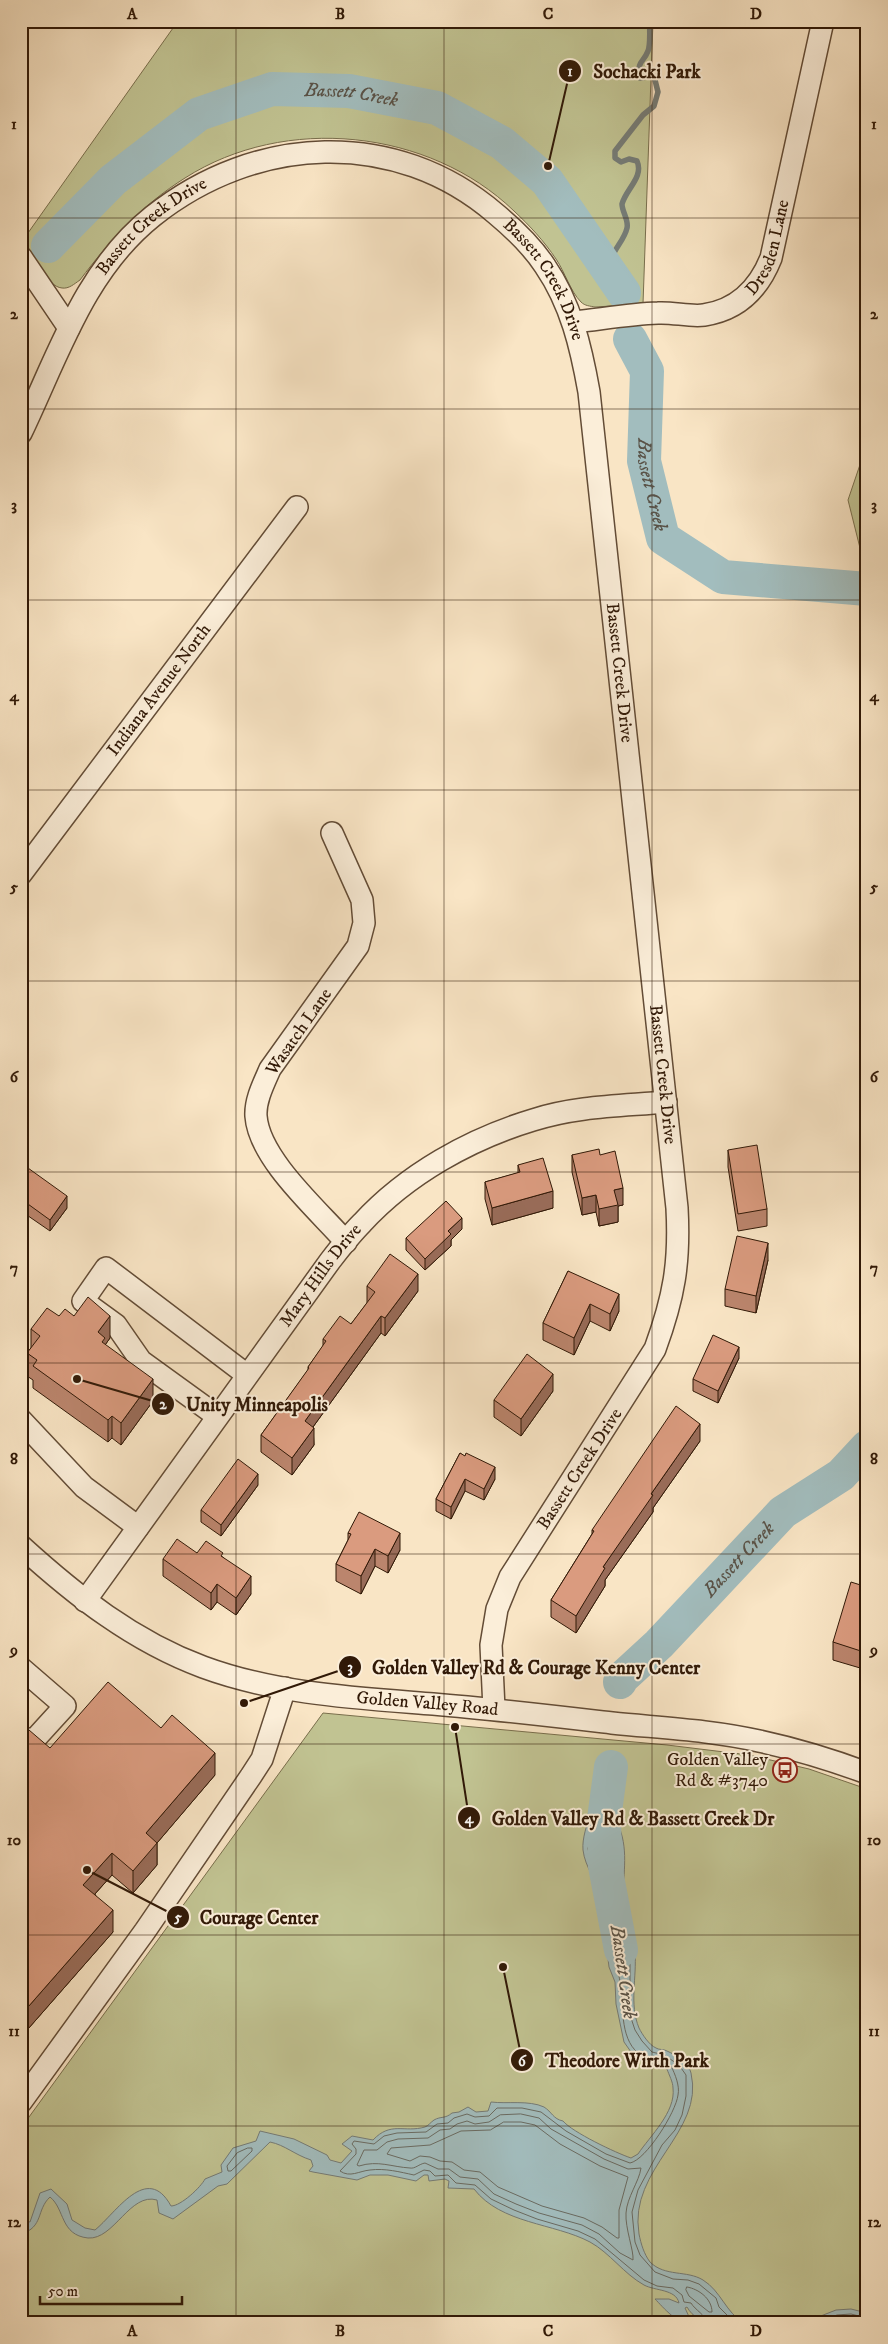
<svg xmlns="http://www.w3.org/2000/svg" width="888" height="2344" viewBox="0 0 888 2344" font-family="'IM FELL DW Pica',serif">
	<style>
		.green { fill: #c1c392; stroke: #796e4c }
		.water { fill: #a2bdbe; stroke: #757b75 }
		.lines { fill: none; stroke-linecap: round; stroke-linejoin: round }
		.shore { stroke: #6a6b62; stroke-width: 1 }
		.stream { stroke: #757b75; stroke-width: 5.5 }
		.river { stroke: #a2bdbe; stroke-width: 34 }
		.minor-casing { stroke: #634c36; stroke-width: 24 }
		.minor { stroke: #fbeed9; stroke-width: 21 }
		.wall { fill: #bb856d; stroke: #311907 }
		.shaded-wall { fill: #996c59; stroke: #311907 }
		.building { fill: #da9b7f; stroke: #311907 }
		.grid { fill: none; stroke: #311907; stroke-width: 1; stroke-opacity: 0.55 }
		.labels { text-anchor: middle; dominant-baseline: central; stroke-width: 4; stroke-linejoin: round; paint-order: stroke }
		.street-label { font-size: 18px; fill: #311907; stroke: #fbeed9 }
		.poi-label { font-size: 18px; fill: #311907; stroke: #fbeed9; text-anchor: end }
		.water-label { font-size: 19px; font-style: italic; fill: #595247; stroke: #fbeed9 }
		.leader { fill: none; stroke: #311907; stroke-width: 2 }
		.callout-dot { fill: #311907; stroke: #fbeed9; stroke-width: 2 }
		.mark-label { font-size: 15px; text-anchor: middle; font-weight: bold; fill: #fff }
		.callout-label { font-size: 19px; text-anchor: middle; font-weight: bold; fill: #311907; stroke: #fbeed9; stroke-width: 4; stroke-linejoin: round; paint-order: stroke }
		.neatline { fill: none; stroke: #311907; stroke-width: 2 }
		.grid-label { font-size: 16px; text-anchor: middle; font-weight: bold; fill: #311907 }
	</style>
	<rect width="100%" height="100%" fill="#f9e5c5"/>
	<filter id="stains"><feTurbulence type="fractalNoise" baseFrequency=".004" numOctaves="4"/><feColorMatrix values="0 0 0 0 .2 0 0 0 0 .09 0 0 0 0 .02 0 0 0 .5 -.17"/></filter>
	<radialGradient id="worn" r=".72"><stop offset=".6" stop-color="#630" stop-opacity="0"/><stop offset="1" stop-color="#630" stop-opacity=".3"/></radialGradient>
	<g class="green">
		<path d="M178 21H653L643 304 595 307C590 306 585 306 581 302 570 291 565 272 556 259 544 241 530 226 514 211 429 129 285 114 185 178 142 205 110 240 80 280 74 284 69 289 62 288 47 287 30 253 23 240Z"/>
		<polygon points="867,444 867,576 848,500"/>
		<polygon points="323,1713 667,1745 749,1755 809,1769 867,1789 867,2323 21,2323 21,2128"/>
	</g>
	<g class="water">
		<path d="M603 1767H619L621 1793 615 1819C629 1842 624 1869 623 1893L602 1896C596 1880 585 1867 583 1850 581 1827 602 1794 603 1767Z"/>
		<path d="M618 1903C620 1911 620 1922 623 1929 627 1937 635 1944 635 1952 637 1977 629 2004 639 2028 642 2034 649 2045 656 2048 659 2050 664 2049 667 2051 676 2055 689 2063 691 2073 705 2133 628 2168 639 2234 641 2244 644 2254 650 2262 665 2277 687 2270 703 2280 721 2291 726 2313 744 2323 723 2323 699 2328 687 2307L685 2308 691 2321C679 2327 663 2307 655 2299H669L679 2303C676 2289 655 2291 644 2285 624 2274 610 2253 590 2242 554 2223 501 2224 474 2189L448 2188 449 2181 445 2179 429 2181 428 2175H424L416 2181 388 2175H370L357 2180 313 2172 309 2171 313 2166 311 2160C295 2155 285 2145 270 2142L227 2184 218 2186 173 2219 159 2213 157 2200C130 2192 114 2240 88 2238 60 2235 65 2209 50 2197 36 2210 44 2227 21 2234V2214L25 2221 30 2222 40 2193 51 2189 67 2204 72 2220 85 2228 95 2230C116 2213 147 2162 171 2206 181 2206 201 2187 205 2179L222 2172 221 2165 233 2148 256 2141 260 2131 294 2139 327 2155 330 2160 341 2163 352 2151 342 2144 352 2136 373 2140C391 2121 404 2133 425 2127 428 2126 431 2122 434 2120 441 2116 445 2119 452 2113L459 2112 468 2107 476 2112 488 2111 491 2102C507 2104 529 2100 544 2107 552 2112 553 2119 563 2121 572 2132 616 2153 631 2158L638 2154C650 2136 676 2112 673 2088 673 2082 669 2075 667 2069L636 2059 624 2042 616 2004 615 1982 609 1967 607 1951 611 1933 606 1905Z"/>
		<polygon points="851,2309 867,2313 867,2323 803,2323 836,2310"/>
	</g>
	<g class="lines">
		<g class="shore">
			<polygon points="609,1773 614,1775 616,1793 610,1819 616,1830 619,1854 620,1869 617,1888 607,1890 595,1874 588,1849"/>
			<path d="M603 1823C612 1833 619 1870 610 1881 597 1872 588 1833 603 1823Z"/>
			<path d="M521 2114 539 2118 551 2129 604 2159 628 2169 641 2168C639 2182 627 2197 626 2213 625 2228 634 2251 633 2260L620 2253 599 2234 582 2225 539 2213 516 2204 494 2194 478 2179 460 2177 449 2169H438L425 2163C419 2164 415 2169 410 2168 392 2167 378 2160 359 2166L357 2165 364 2150H377L387 2142 398 2139 428 2138 440 2130 450 2129 457 2124 467 2121 475 2124 489 2122 500 2115Z"/>
			<polygon points="504,2122 521,2122 535,2125 560,2144 600,2166 628,2177 619,2210 619,2238 617,2238 602,2227 584,2218 542,2206 498,2187 480,2172 464,2170 452,2162 440,2161 430,2157 420,2156 410,2161 387,2154 391,2148 430,2145 461,2131 490,2130"/>
			<polygon points="248,2148 252,2148 252,2151 231,2171 228,2171 227,2166 237,2153"/>
			<path d="M687 2287C699 2289 712 2299 712 2312H709L689 2296 686 2290Z"/>
			<path d="M707 2323C706 2315 695 2310 691 2303L684 2302 682 2295 673 2288 657 2286 644 2280 595 2239 578 2231 537 2219 514 2210 491 2199 475 2185 456 2183 448 2175 435 2176 430 2171 424 2170 414 2175C400 2172 385 2168 370 2170 359 2171 350 2178 340 2171L356 2154V2149L352 2144 354 2141 374 2144 384 2136 397 2133 426 2132 437 2124 448 2123 454 2118 467 2114 475 2117 489 2116 497 2108H522L541 2112 566 2131 606 2154 630 2163C646 2160 676 2112 678 2095 680 2086 675 2074 671 2066 661 2061 646 2061 638 2053 619 2037 624 2004 620 1982 618 1965 607 1950 618 1934H620L630 1952V2015L635 2030 642 2041 652 2052 664 2055 679 2065 686 2075V2096L682 2115 675 2130 662 2145 638 2190 632 2212 635 2242 640 2255 655 2272 673 2279 688 2280 699 2284 716 2298 719 2307 735 2323"/>
			<polyline points="814,2323 837,2315 851,2314 867,2318"/>
		</g>
		<path class="stream" d="M608 268C612 249 624 242 627 228 629 220 622 212 622 204 626 189 644 177 637 161L629 159 621 162 615 158V151L643 115 654 106 658 92 654 76 640 78C637 59 643 64 648 51 651 43 649 30 650 21"/>
		<g class="river">
			<path id="s1" d="M48 246 113 180 199 114 272 89 349 91 437 108 502 143 547 181 624 293"/>
			<path id="s2" d="M630 339 647 371 644 461 663 538 723 577 867 589"/>
			<path id="s3" d="M620 1682 622 1678 659 1644 783 1512 841 1475 867 1447"/>
			<polyline points="611,1767 604,1819 605,1866 621,1950"/>
		</g>
		<defs>
			<g id="minor">
				<polyline points="21,257 69,328"/>
				<path id="s4" d="M574 322C602 319 630 314 658 313 673 312 690 317 704 315 738 310 759 288 771 258L823 21"/>
				<path id="s5" d="M21 433C58 356 84 271 153 216 255 135 395 127 496 214 514 229 532 246 545 266 571 304 581 347 589 392L677 1208C680 1263 674 1297 655 1349L510 1577 497 1609 491 1645 494 1709"/>
				<path d="M332 833 362 900 364 923 358 946 270 1069C264 1083 255 1100 256 1116 259 1159 318 1210 346 1242"/>
				<path id="s6" d="M21 874 297 507"/>
				<polyline points="217,1416 141,1361 116,1325 83,1301 106,1268 247,1375"/>
				<polyline points="21,1420 84,1487 138,1527"/>
				<path id="s7" d="M21 1546C76 1596 133 1641 203 1667 276 1694 356 1698 433 1704 493 1709 552 1716 612 1723 661 1728 711 1730 759 1741 796 1749 832 1760 867 1773"/>
				<path id="s8" d="M85 1601 330 1261C340 1248 350 1235 362 1223 407 1174 470 1139 533 1120 576 1106 622 1106 666 1102"/>
				<polyline points="21,1668 65,1706 34,1740 21,1738"/>
				<polyline points="21,2102 145,1931 251,1776 262,1759 285,1688"/>
			</g>
		</defs>
		<use href="#minor" class="minor-casing"/>
		<use href="#minor" class="minor"/>
	</g>
	<g class="wall">
		<polygon points="728,1150 767,1209 767,1226 738,1231 728,1167"/>
		<polygon points="572,1155 600,1155 623,1205 618,1206 618,1222 599,1226 596,1212 582,1215 572,1172"/>
		<polygon points="21,1163 67,1208 50,1231 21,1211"/>
		<polygon points="518,1165 553,1208 492,1225 485,1199 485,1182 518,1173"/>
		<polygon points="462,1229 451,1240 451,1246 425,1270 406,1250 406,1238"/>
		<polygon points="768,1260 756,1313 725,1306 725,1289"/>
		<polygon points="568,1271 619,1311 610,1331 590,1321 574,1355 543,1340 543,1323"/>
		<polygon points="367,1286 418,1291 385,1336 381,1333 313,1427 314,1445 292,1475 261,1452 261,1435 308,1370 308,1367 323,1346 323,1339 351,1324 367,1303"/>
		<polygon points="59,1316 74,1316 110,1338 105,1345 153,1401 121,1445 112,1438 108,1442 33,1388 33,1380 27,1376 27,1353 31,1348 31,1329"/>
		<polygon points="739,1358 718,1403 693,1391 693,1379"/>
		<polygon points="553,1391 521,1436 494,1417 494,1400"/>
		<polygon points="700,1441 653,1508 653,1512 605,1580 605,1586 576,1633 551,1617 551,1600 592,1534 592,1530"/>
		<polygon points="460,1453 495,1479 484,1500 465,1491 451,1519 436,1511 436,1499"/>
		<polygon points="258,1485 221,1536 201,1522 201,1510"/>
		<polygon points="348,1533 400,1550 388,1573 375,1566 361,1594 336,1581 336,1564 348,1540"/>
		<polygon points="197,1553 223,1557 251,1594 236,1615 217,1602 211,1610 163,1576 163,1559"/>
		<polygon points="867,1587 867,1670 833,1660 833,1642"/>
		<polygon points="50,1748 215,1775 157,1843 157,1865 133,1893 112,1875 95,1894 113,1932 21,2037"/>
	</g>
	<g class="shaded-wall">
		<polygon points="623,1188 623,1205 618,1206 618,1222 599,1226 599,1209 614,1190"/>
		<polygon points="553,1191 553,1208 492,1225 492,1208"/>
		<polygon points="596,1195 596,1212 582,1215 582,1198"/>
		<polygon points="67,1196 67,1208 50,1231 50,1220"/>
		<polygon points="462,1218 462,1229 451,1240 451,1246 425,1270 425,1259 448,1231"/>
		<polygon points="768,1243 768,1260 756,1313 756,1296"/>
		<polygon points="418,1274 418,1291 385,1336 385,1318"/>
		<polygon points="619,1294 619,1311 610,1331 610,1314"/>
		<polygon points="590,1304 590,1321 574,1355 574,1338"/>
		<polygon points="110,1316 110,1338 98,1355 98,1332"/>
		<polygon points="381,1316 381,1333 305,1438 305,1421"/>
		<polygon points="739,1347 739,1358 718,1403 718,1391"/>
		<polygon points="553,1374 553,1391 521,1436 521,1419"/>
		<polygon points="153,1379 153,1401 121,1445 121,1423"/>
		<polygon points="112,1416 112,1438 108,1442 108,1420"/>
		<polygon points="700,1424 700,1441 653,1508 653,1512 605,1580 605,1586 576,1633 576,1616 603,1567 651,1494"/>
		<polygon points="314,1428 314,1445 292,1475 292,1458"/>
		<polygon points="495,1467 495,1479 484,1500 484,1489"/>
		<polygon points="258,1474 258,1485 221,1536 221,1525"/>
		<polygon points="465,1479 465,1491 451,1519 451,1507"/>
		<polygon points="400,1533 400,1550 388,1573 388,1556"/>
		<polygon points="375,1549 375,1566 361,1594 361,1576"/>
		<polygon points="251,1576 251,1594 236,1615 236,1598"/>
		<polygon points="217,1584 217,1602 211,1610 211,1593"/>
		<polygon points="215,1753 215,1775 157,1843 157,1865 133,1893 133,1871 146,1833"/>
		<polygon points="112,1853 112,1875 83,1907 83,1885"/>
		<polygon points="113,1910 113,1932 21,2037 21,2015"/>
	</g>
	<g class="building">
		<polygon points="757,1145 767,1209 738,1214 728,1150"/>
		<polygon points="599,1149 600,1155 615,1151 623,1188 614,1190 618,1205 599,1209 596,1195 582,1198 572,1155"/>
		<polygon points="543,1158 553,1191 492,1208 485,1182 520,1172 518,1165"/>
		<polygon points="21,1163 67,1196 50,1220 21,1199"/>
		<polygon points="446,1201 462,1218 448,1231 451,1234 425,1259 406,1238"/>
		<polygon points="737,1236 768,1243 756,1296 725,1289"/>
		<polygon points="390,1254 418,1274 385,1318 381,1316 305,1421 314,1428 292,1458 261,1435 309,1368 308,1367 326,1341 323,1339 340,1316 351,1324 375,1292 367,1286"/>
		<polygon points="568,1271 619,1294 610,1314 590,1304 574,1338 543,1323"/>
		<polygon points="88,1297 110,1316 98,1332 105,1338 102,1342 153,1379 121,1423 112,1416 108,1420 33,1366 37,1360 27,1353 40,1336 31,1329 47,1308 59,1316 65,1309 74,1316"/>
		<polygon points="713,1335 739,1347 718,1391 693,1379"/>
		<polygon points="527,1354 553,1374 521,1419 494,1400"/>
		<polygon points="676,1406 700,1424 651,1494 653,1495 603,1567 605,1568 576,1616 551,1600 594,1531 592,1530"/>
		<polygon points="460,1453 465,1456 466,1453 495,1467 484,1489 465,1479 451,1507 436,1499"/>
		<polygon points="238,1459 258,1474 221,1525 201,1510"/>
		<polygon points="359,1512 400,1533 388,1556 375,1549 361,1576 336,1564 351,1534 348,1533"/>
		<polygon points="177,1539 197,1553 206,1541 223,1553 221,1556 251,1576 236,1598 217,1584 211,1593 163,1559"/>
		<polygon points="851,1582 867,1587 867,1653 833,1642"/>
		<polygon points="108,1682 161,1728 172,1715 215,1753 146,1833 157,1843 133,1871 112,1853 83,1885 113,1910 21,2015 21,1727 29,1730 50,1748"/>
	</g>
	<path class="grid" d="M236 21V2323M444 21V2323M652 21V2323M21 218H867M21 409H867M21 600H867M21 790H867M21 981H867M21 1172H867M21 1363H867M21 1554H867M21 1744H867M21 1935H867M21 2126H867"/>
	<defs>
		<symbol id="bus-ring" viewBox="-11 -11 22 22"><circle r="9.5" fill="#fbeed9" stroke="#8f2418" stroke-width="1.5"/><path d="M-5-6H5V4H4V6H2V4H-2V6H-4V4H-5ZM-3.5-4V0h7V-4ZM-3.5 1.2v1.5H-2V1.2ZM2 1.2v1.5H3.5V1.2Z" fill="#8f2418"/></symbol>
	</defs>
	<g fill-rule="evenodd">
		<use href="#bus-ring" x="771" y="1756" width="28" height="28"/>
	</g>
	<g class="labels">
		<g class="street-label">
			<text stroke="none"><textPath href="#s5" startOffset="249">Bassett Creek Drive</textPath></text>
			<text stroke="none"><textPath href="#s4" startOffset="232">Dresden Lane</textPath></text>
			<text stroke="none"><textPath href="#s5" startOffset="712">Bassett Creek Drive</textPath></text>
			<text stroke="none"><textPath href="#s5" startOffset="1118">Bassett Creek Drive</textPath></text>
			<text stroke="none"><textPath href="#s6" startOffset="230">Indiana Avenue North</textPath></text>
			<text transform="translate(299 1032) rotate(-55)">Wasatch Lane</text>
			<text stroke="none"><textPath href="#s5" startOffset="1522">Bassett Creek Drive</textPath></text>
			<text stroke="none"><textPath href="#s8" startOffset="402">Mary Hills Drive</textPath></text>
			<text transform="translate(580 1469) rotate(-57)">Bassett Creek Drive</text>
			<text stroke="none"><textPath href="#s7" startOffset="448">Golden Valley Road</textPath></text>
		</g>
		<g class="poi-label">
			<text x="768" y="1760">Golden Valley<tspan x="768" dy="21">Rd &amp; #3740</tspan></text>
		</g>
		<g class="water-label">
			<text stroke="none"><textPath href="#s1" startOffset="358">Bassett Creek</textPath></text>
			<text stroke="none"><textPath href="#s2" startOffset="151">Bassett Creek</textPath></text>
			<text stroke="none"><textPath href="#s3" startOffset="171">Bassett Creek</textPath></text>
			<text transform="translate(623 1972) rotate(82)">Bassett Creek</text>
		</g>
	</g>
	<path class="leader" d="M548 166L570 71M77 1379L163 1404M244 1703L350 1667M455 1727L469 1818M87 1870L178 1917M503 1967L522 2060"/>
	<g class="callout-dot">
		<circle cx="548" cy="166" r="5"/>
		<circle cx="77" cy="1379" r="5"/>
		<circle cx="244" cy="1703" r="5"/>
		<circle cx="455" cy="1727" r="5"/>
		<circle cx="87" cy="1870" r="5"/>
		<circle cx="503" cy="1967" r="5"/>
		<circle cx="570" cy="71" r="12"/>
		<circle cx="163" cy="1404" r="12"/>
		<circle cx="350" cy="1667" r="12"/>
		<circle cx="469" cy="1818" r="12"/>
		<circle cx="178" cy="1917" r="12"/>
		<circle cx="522" cy="2060" r="12"/>
	</g>
	<g class="mark-label">
		<text x="570" y="76">1</text>
		<text x="163" y="1409">2</text>
		<text x="350" y="1672">3</text>
		<text x="469" y="1823">4</text>
		<text x="178" y="1922">5</text>
		<text x="522" y="2066">6</text>
	</g>
	<g class="callout-label">
		<text x="647" y="78">Sochacki Park</text>
		<text x="257" y="1411">Unity Minneapolis</text>
		<text x="536" y="1674">Golden Valley Rd &amp; Courage Kenny Center</text>
		<text x="633" y="1825">Golden Valley Rd &amp; Bassett Creek Dr</text>
		<text x="259" y="1924">Courage Center</text>
		<text x="627" y="2067">Theodore Wirth Park</text>
	</g>
	<rect width="888" height="2344" fill="none" stroke="#f9e5c5" stroke-width="55"/>
	<path d="M40 2296v8h142v-8" fill="none" stroke="#311907" stroke-width="2.5"/>
	<text x="48" y="2296" font-size="15" fill="#311907" stroke="#fbeed9" stroke-width="4" paint-order="stroke">50 m</text>
	<rect x="28" y="28" width="832" height="2288" class="neatline"/>
	<g class="grid-label">
		<text x="132" y="19">A</text>
		<text x="340" y="19">B</text>
		<text x="548" y="19">C</text>
		<text x="756" y="19">D</text>
		<text x="14" y="129">1</text>
		<text x="874" y="129">1</text>
		<text x="14" y="319">2</text>
		<text x="874" y="319">2</text>
		<text x="14" y="510">3</text>
		<text x="874" y="510">3</text>
		<text x="14" y="701">4</text>
		<text x="874" y="701">4</text>
		<text x="14" y="892">5</text>
		<text x="874" y="892">5</text>
		<text x="14" y="1082">6</text>
		<text x="874" y="1082">6</text>
		<text x="14" y="1273">7</text>
		<text x="874" y="1273">7</text>
		<text x="14" y="1464">8</text>
		<text x="874" y="1464">8</text>
		<text x="14" y="1655">9</text>
		<text x="874" y="1655">9</text>
		<text x="14" y="1845">10</text>
		<text x="874" y="1845">10</text>
		<text x="14" y="2036">11</text>
		<text x="874" y="2036">11</text>
		<text x="14" y="2227">12</text>
		<text x="874" y="2227">12</text>
		<text x="132" y="2336">A</text>
		<text x="340" y="2336">B</text>
		<text x="548" y="2336">C</text>
		<text x="756" y="2336">D</text>
	</g>
	<rect width="100%" height="100%" filter="url(#stains)"/>
	<rect width="100%" height="100%" fill="url(#worn)"/>
</svg>
